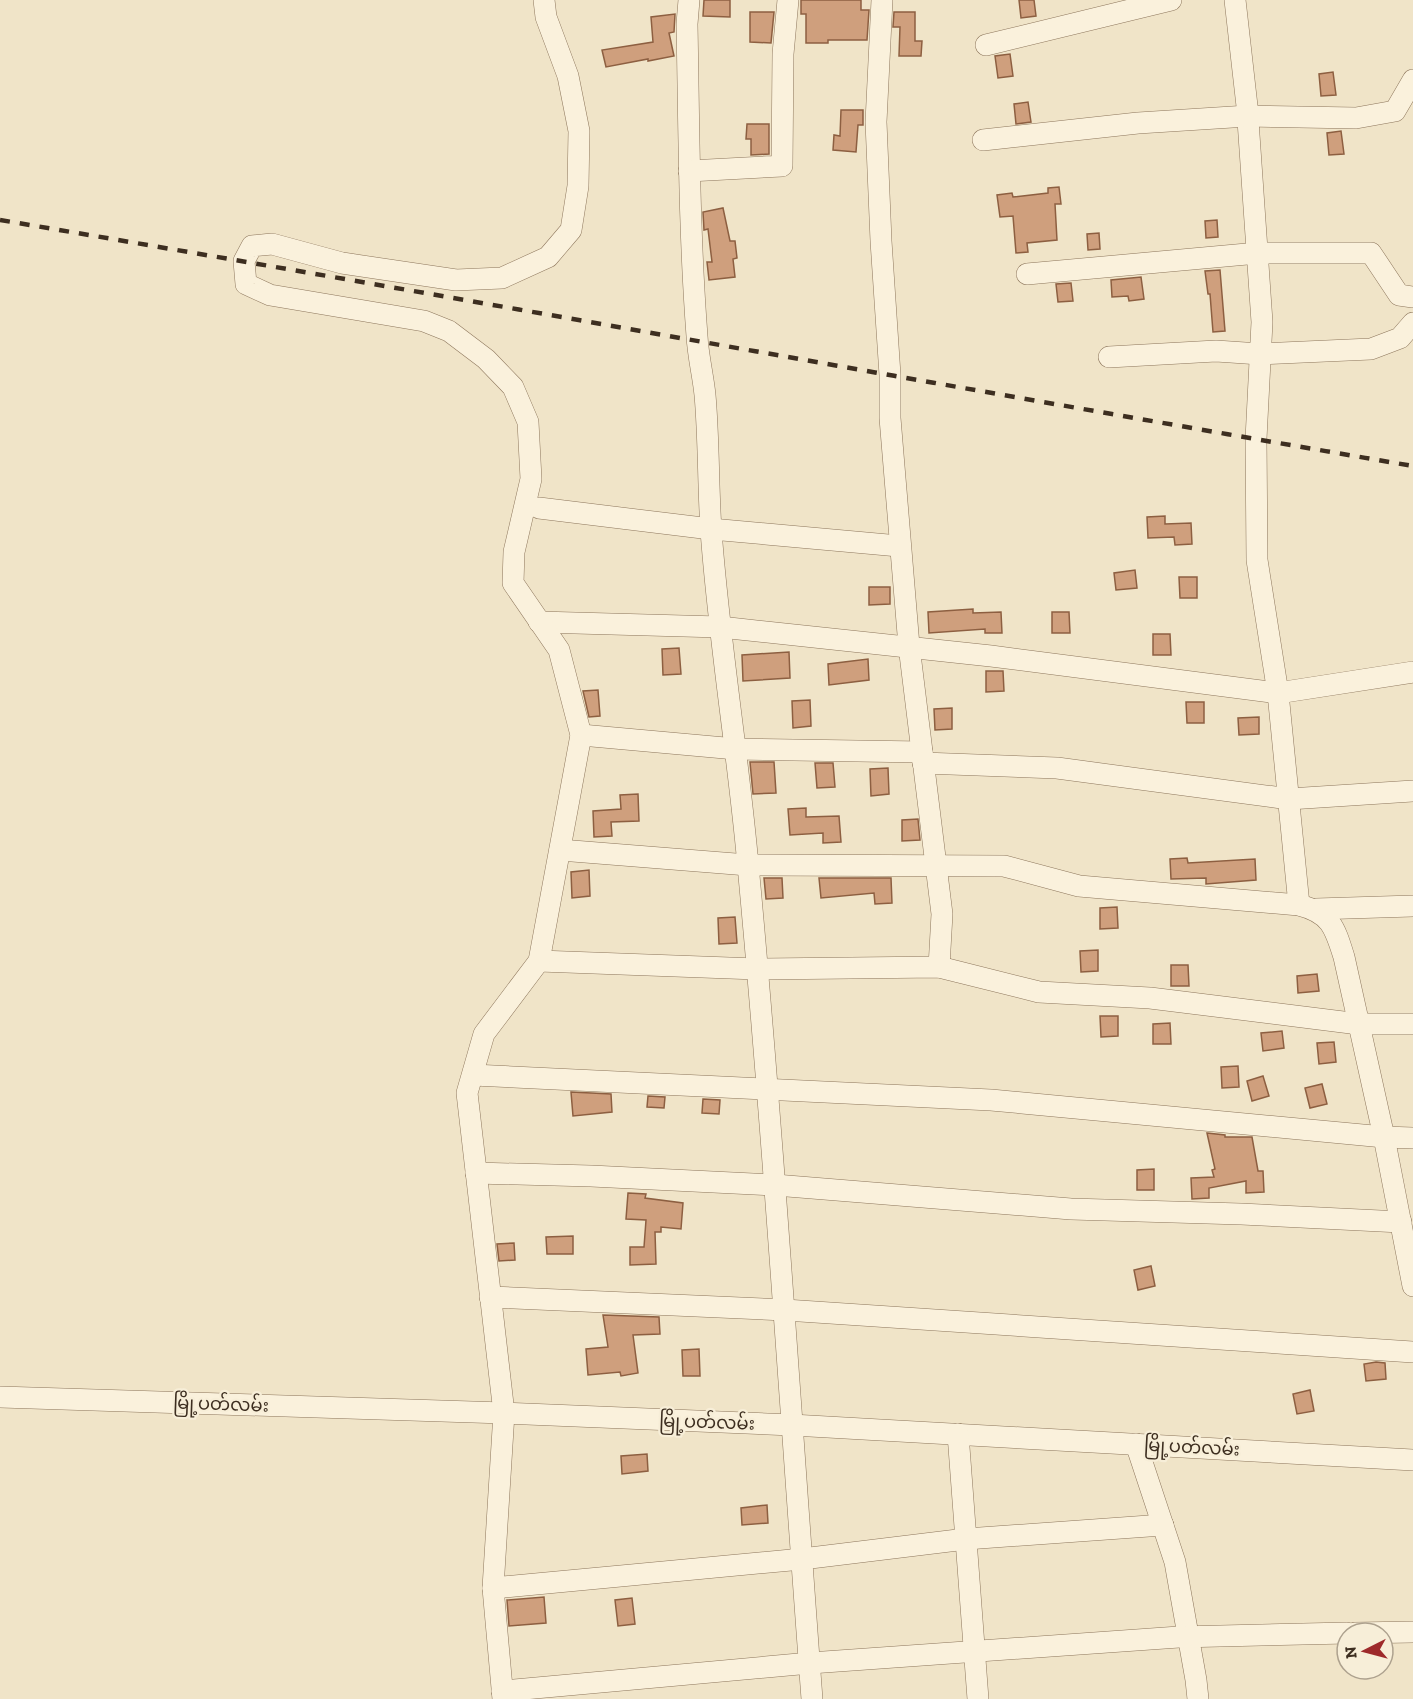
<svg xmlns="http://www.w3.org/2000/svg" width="1413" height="1699" viewBox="0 0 1413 1699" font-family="'Zilla Slab','Noto Sans Myanmar',serif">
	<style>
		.building { fill: #cf9f7d; stroke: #8d5f41; stroke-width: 1.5 }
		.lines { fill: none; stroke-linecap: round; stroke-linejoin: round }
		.minor-casing { stroke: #8d765c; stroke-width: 22 }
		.minor { stroke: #faf1dc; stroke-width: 21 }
		.rail { stroke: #3d2e20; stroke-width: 4.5; stroke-dasharray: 10 10; stroke-linecap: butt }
		.labels { text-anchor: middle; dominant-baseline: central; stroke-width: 4.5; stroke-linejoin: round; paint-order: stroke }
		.street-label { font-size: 18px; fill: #3d2e20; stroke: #f7eed8 }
	</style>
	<rect width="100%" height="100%" fill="#f0e4c8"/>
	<g class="building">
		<polygon points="704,0 730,0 730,17 703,16"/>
		<polygon points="801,0 861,0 861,10 869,10 867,40 828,40 828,43 806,43 806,14 801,14"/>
		<polygon points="1019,0 1034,0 1036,16 1021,18"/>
		<polygon points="750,12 774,12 771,43 750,42"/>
		<polygon points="894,12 915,12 915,41 922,41 921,56 899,56 900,27 893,27"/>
		<polygon points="675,14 674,32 669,33 674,56 648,61 648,59 606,67 602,50 653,42 651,17"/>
		<polygon points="1010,54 1013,76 998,78 995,56"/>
		<polygon points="1333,72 1336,95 1321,96 1319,74"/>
		<polygon points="1028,102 1031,122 1016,124 1014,104"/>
		<polygon points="841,110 863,110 863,125 858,125 856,152 833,150 834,135 840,136"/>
		<polygon points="747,124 769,124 769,154 751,155 751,139 746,139"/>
		<polygon points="1341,131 1344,154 1329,155 1327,133"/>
		<polygon points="1059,187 1061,204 1055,204 1057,240 1027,243 1028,252 1016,253 1013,216 1000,217 997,195 1012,193 1013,197 1048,193 1048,188"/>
		<polygon points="723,208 730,241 735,241 737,258 733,259 735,277 709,280 707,262 712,262 708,229 704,230 703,212"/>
		<polygon points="1217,220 1218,237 1206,238 1205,221"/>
		<polygon points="1099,233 1100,249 1088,250 1087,234"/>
		<polygon points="1220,270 1225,331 1213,332 1210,294 1208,294 1205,271"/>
		<polygon points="1141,277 1144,299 1129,301 1128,296 1112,297 1111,280"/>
		<polygon points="1071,283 1073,301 1058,302 1056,284"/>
		<polygon points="1165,516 1165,524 1191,523 1192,544 1175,545 1174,537 1148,538 1147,517"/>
		<polygon points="1135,570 1137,588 1116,590 1114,573"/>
		<polygon points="1179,577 1197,577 1197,598 1180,598"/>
		<polygon points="869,587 890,587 890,604 869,605"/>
		<polygon points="973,609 973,613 1001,612 1002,633 985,633 985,629 929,633 928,612"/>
		<polygon points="1052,612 1069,612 1070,633 1052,633"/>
		<polygon points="1153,634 1170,634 1171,655 1153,655"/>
		<polygon points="679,648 681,674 663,675 662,649"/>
		<polygon points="789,652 790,678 743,681 742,655"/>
		<polygon points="868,659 869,680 829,685 828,664"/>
		<polygon points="986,671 1003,671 1004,691 986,692"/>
		<polygon points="598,690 600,716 589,717 583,691"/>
		<polygon points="810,700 811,726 793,728 792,701"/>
		<polygon points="1186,702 1204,702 1204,723 1187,723"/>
		<polygon points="952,708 952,729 935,730 934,709"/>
		<polygon points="1259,717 1259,734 1239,735 1238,718"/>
		<polygon points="750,762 774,762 776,793 753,794"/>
		<polygon points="815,763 833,763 835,787 817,788"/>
		<polygon points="888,768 889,794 871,796 870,769"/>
		<polygon points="638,794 639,821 611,822 612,836 594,837 593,811 621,809 620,795"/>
		<polygon points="806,808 806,817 839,816 841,842 823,843 823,833 790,835 788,809"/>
		<polygon points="918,819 920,840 902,841 902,820"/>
		<polygon points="1187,858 1188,863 1255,859 1256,880 1206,884 1206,878 1171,879 1170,859"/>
		<polygon points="589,870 590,896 572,898 571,872"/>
		<polygon points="764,878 782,878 783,898 766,899"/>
		<polygon points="819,878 891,878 892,903 875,904 874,893 821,898"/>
		<polygon points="1117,907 1118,928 1100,929 1100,908"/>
		<polygon points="735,917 737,943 719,944 718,918"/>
		<polygon points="1098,950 1098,971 1081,972 1080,951"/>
		<polygon points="1171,965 1188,965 1189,986 1171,986"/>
		<polygon points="1317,974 1319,991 1298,993 1297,976"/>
		<polygon points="1100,1016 1118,1016 1118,1036 1101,1037"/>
		<polygon points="1170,1023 1171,1044 1153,1044 1153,1024"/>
		<polygon points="1282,1031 1284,1048 1263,1051 1261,1033"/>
		<polygon points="1334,1042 1336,1062 1319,1064 1317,1043"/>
		<polygon points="1238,1066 1239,1087 1222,1088 1221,1067"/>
		<polygon points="1263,1076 1269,1096 1252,1101 1247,1081"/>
		<polygon points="1322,1084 1327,1104 1310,1108 1305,1088"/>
		<polygon points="571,1092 611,1094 612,1112 573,1116"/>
		<polygon points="648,1096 665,1097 664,1108 647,1107"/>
		<polygon points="703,1099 720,1100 719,1114 702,1113"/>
		<polygon points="1207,1133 1225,1135 1225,1137 1252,1137 1258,1171 1263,1171 1264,1192 1246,1193 1246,1181 1209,1188 1209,1198 1192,1199 1191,1178 1214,1177 1212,1170 1215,1169"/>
		<polygon points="1154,1169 1154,1190 1137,1190 1137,1170"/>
		<polygon points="628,1193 646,1194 645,1198 683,1203 681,1229 661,1227 661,1232 655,1232 656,1264 630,1265 630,1247 644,1247 646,1220 626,1219"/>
		<polygon points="573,1236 573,1254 547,1254 546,1237"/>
		<polygon points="514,1243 515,1260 499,1261 497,1244"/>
		<polygon points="1151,1266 1155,1286 1138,1290 1134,1270"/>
		<polygon points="603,1315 659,1317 660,1334 633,1335 638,1373 621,1376 620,1372 588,1375 586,1349 608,1347"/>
		<polygon points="699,1349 700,1376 683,1376 682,1350"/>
		<polygon points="1376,1362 1385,1363 1386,1379 1366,1381 1364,1364"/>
		<polygon points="1310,1390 1314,1411 1297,1414 1293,1394"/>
		<polygon points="647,1454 648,1471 622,1474 621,1456"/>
		<polygon points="767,1505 768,1523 742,1525 741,1508"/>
		<polygon points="544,1597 546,1623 509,1626 507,1600"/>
		<polygon points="632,1598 635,1624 618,1626 615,1600"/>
	</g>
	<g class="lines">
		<defs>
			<g id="minor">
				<path d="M689 0 687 24C689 128 689 232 697 336 698 356 703 375 705 395 709 440 708 485 711 530 719 642 738 753 748 865 774 1143 791 1421 812 1699"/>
				<polyline points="882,0 876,122 881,241 890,375 890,418 909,646 942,914 939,967"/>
				<polyline points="1235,0 1247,106 1262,322 1256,439 1257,560 1278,693 1299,905"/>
				<polyline points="986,45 1171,0"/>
				<polyline points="983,140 1138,123 1248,116 1356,118 1395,111 1413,80"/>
				<polyline points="689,171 782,166 783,54 788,0"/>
				<polyline points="1027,274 1258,253 1371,253 1399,295 1413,297"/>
				<polyline points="1109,357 1216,351 1260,354 1371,349 1400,338 1413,323"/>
				<polyline points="539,508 711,529 899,546"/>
				<polyline points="539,622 720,627 991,656 1278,693 1413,672"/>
				<polyline points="581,735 736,749 922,752"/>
				<polyline points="923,763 1057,768 1289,799 1413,791"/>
				<path d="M560 850 748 865 1004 866 1079 886 1299 905C1331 913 1335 928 1344 957L1384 1137 1413 1286"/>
				<polyline points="1316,909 1413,906"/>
				<polyline points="539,961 757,969 939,967 1039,992 1150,998 1359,1024 1413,1024"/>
				<polyline points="473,1075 991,1100 1384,1137 1413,1138"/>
				<polyline points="476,1173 591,1176 775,1185 1071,1209 1241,1214 1401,1222"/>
				<polyline points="490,1297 785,1310 1413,1352"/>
				<polyline points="0,1397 504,1413 792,1425 1413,1460"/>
				<polyline points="958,1434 978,1699"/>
				<polyline points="1136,1444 1175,1562 1196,1680 1198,1699"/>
				<polyline points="493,1588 802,1559 966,1539 1163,1525"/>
				<polyline points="1355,1633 1413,1632"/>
				<polyline points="502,1691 810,1663 1179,1637 1347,1633"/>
				<polyline points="503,1699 493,1588 504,1413 467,1093 484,1034 539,961 581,735 559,650 513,583 514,552 531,479 528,422 513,387 486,359 449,331 424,321 270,295 246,284 244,261 252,246 272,244 342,263 456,280 502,278 548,257 571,230 578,186 579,131 568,76 546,17 544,0"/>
			</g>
		</defs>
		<use href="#minor" class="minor-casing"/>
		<use href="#minor" class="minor"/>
		<path class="rail" d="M0 220C471 299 942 386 1413 466"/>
	</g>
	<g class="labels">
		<g class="street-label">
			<text transform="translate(221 1404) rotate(2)">မြို့ပတ်လမ်း</text>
			<text transform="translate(707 1422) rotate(2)">မြို့ပတ်လမ်း</text>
			<text transform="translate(1192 1447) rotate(3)">မြို့ပတ်လမ်း</text>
		</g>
	</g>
	<g transform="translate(1365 1651) rotate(264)"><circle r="28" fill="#f7eed8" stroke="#ada18e" stroke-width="1.5"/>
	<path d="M0-4.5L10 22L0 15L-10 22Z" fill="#9e2a2b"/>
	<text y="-9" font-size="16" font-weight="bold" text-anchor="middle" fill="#3d2e20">N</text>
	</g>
</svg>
